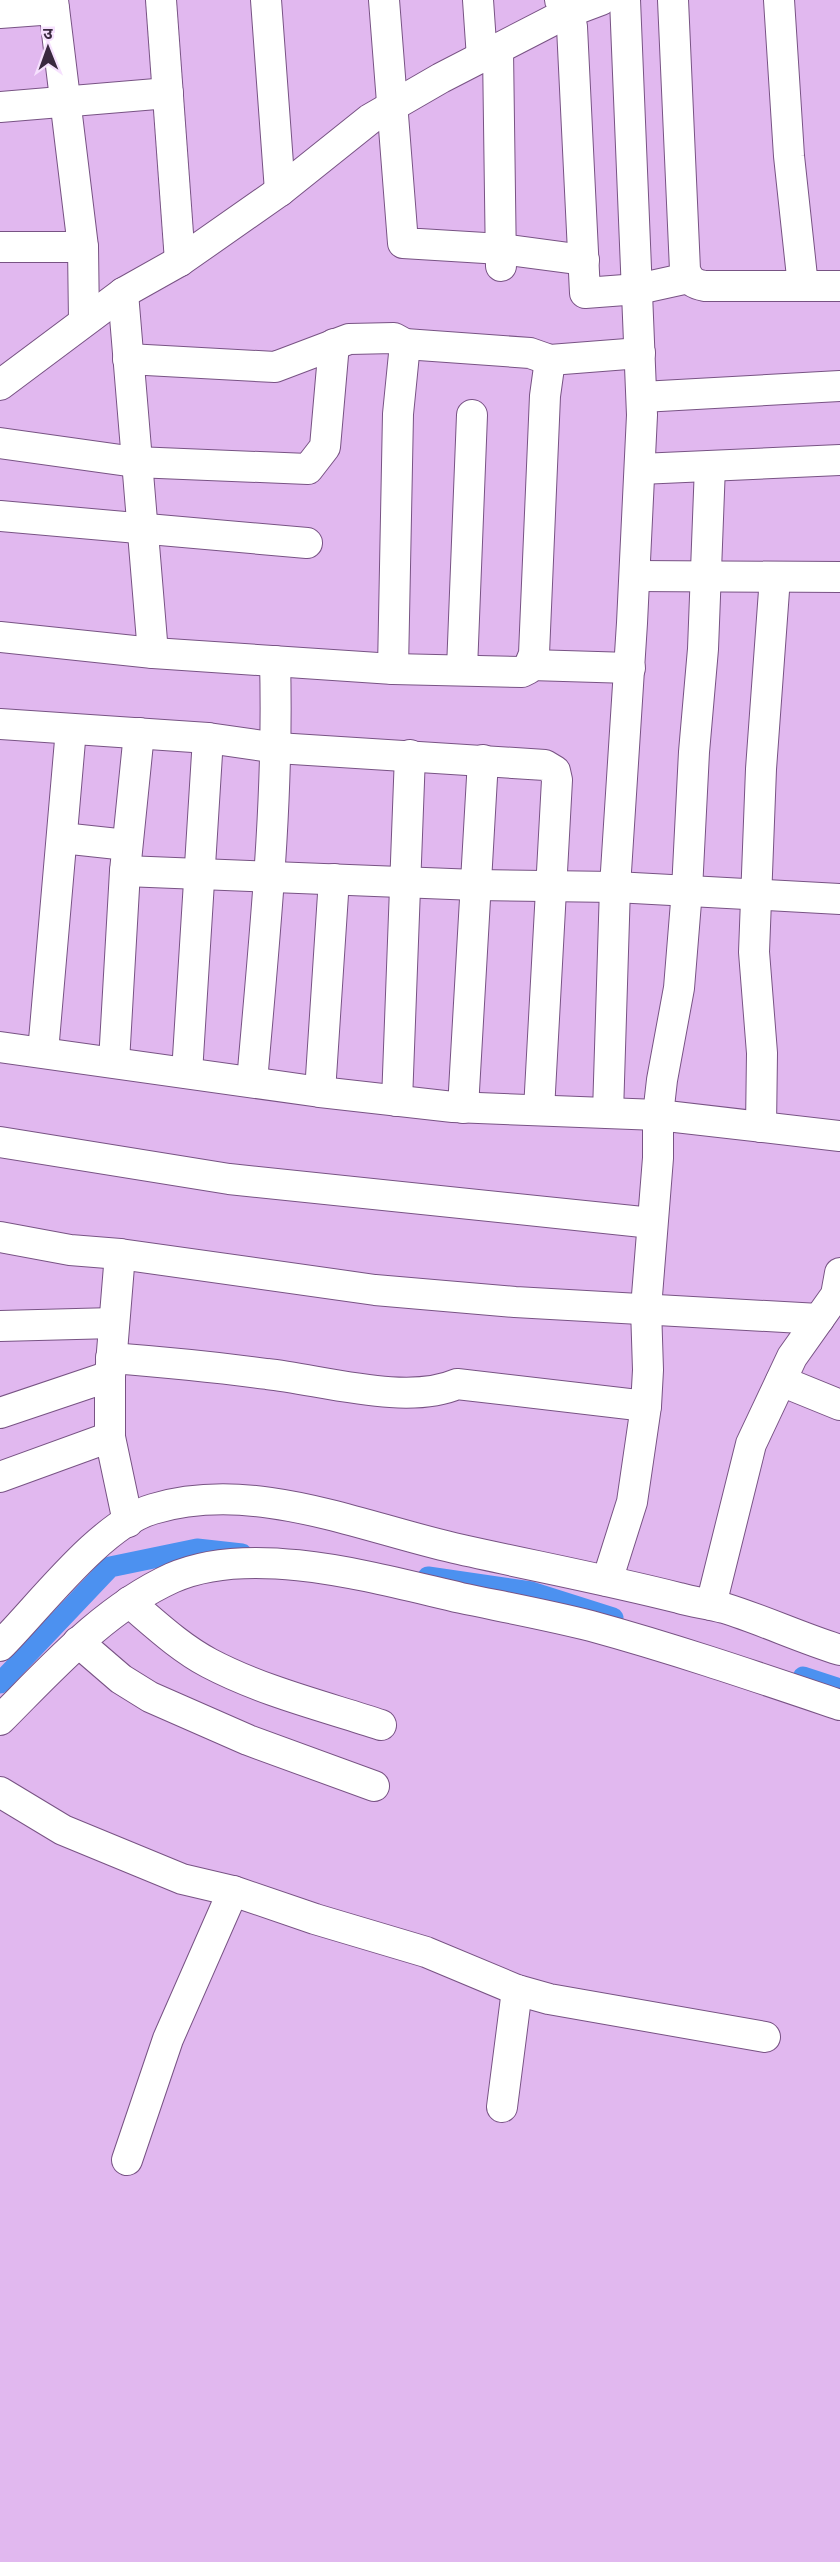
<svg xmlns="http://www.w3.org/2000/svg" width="840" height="2562" viewBox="0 0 840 2562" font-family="Mulish,'Noto Sans Devanagari',sans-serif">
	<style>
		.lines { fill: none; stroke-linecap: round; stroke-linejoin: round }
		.canal { stroke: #4c91f0; stroke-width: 21 }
		.minor-casing { stroke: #785384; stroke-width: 32 }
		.minor { stroke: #fff; stroke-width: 30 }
	</style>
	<rect width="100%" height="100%" fill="#e1b8ef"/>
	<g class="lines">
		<g class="canal">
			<polyline points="428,1577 531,1592 613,1618"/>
			<polyline points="803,1677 840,1689"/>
			<polyline points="0,1683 110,1567 197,1549 242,1554"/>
		</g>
		<defs>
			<g id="minor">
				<polyline points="53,0 83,247 84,321"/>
				<polyline points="161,0 180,261"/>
				<polyline points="266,0 280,191"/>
				<polyline points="384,0 403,243 501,249 584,260"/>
				<polyline points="478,0 482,58"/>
				<polyline points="560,0 569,12 572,27 585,293 638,289 688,278"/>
				<path d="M673 0 685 270C689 281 694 284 705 286H840"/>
				<polyline points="779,0 789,156 803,286"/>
				<polyline points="0,13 54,9"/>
				<polyline points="498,51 501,266"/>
				<polyline points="0,107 168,93"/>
				<polyline points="0,247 83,247"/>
				<polyline points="123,293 153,653"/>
				<polyline points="128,359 275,367 349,339 394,338 405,344 530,353 550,360 640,353"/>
				<polyline points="0,385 123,293 180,261 280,191 370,119 441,78 569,12 601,0"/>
				<polyline points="642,397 840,386"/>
				<polyline points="0,443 135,462 308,469 325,447 334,344"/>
				<polyline points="640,469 840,460"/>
				<polyline points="0,516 307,543"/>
				<polyline points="635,576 840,577"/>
				<polyline points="0,637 153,653 393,669 522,672 528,669 534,654 545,396 550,360"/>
				<polyline points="531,665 630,668"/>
				<polyline points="393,669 398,414 405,344"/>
				<polyline points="462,669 472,415"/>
				<polyline points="0,724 208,738 187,1073"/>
				<polyline points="208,738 277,748 545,765 555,771 557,780 539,1110"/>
				<polyline points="62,838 127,845"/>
				<polyline points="125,871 476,885 615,887 840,899"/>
				<polyline points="0,1047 320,1092 453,1107 658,1115 840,1136"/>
				<polyline points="43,1052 71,729"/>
				<polyline points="114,1062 125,871 139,733"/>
				<path d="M252 1082C264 941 279 802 275 661"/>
				<polyline points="320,1092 334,879"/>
				<polyline points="397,1101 410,755"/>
				<polyline points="463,1108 483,760"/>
				<polyline points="608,1113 615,887 632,623 642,415 625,0"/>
				<polyline points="761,1127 762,1053 754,952 761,769 775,577"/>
				<polyline points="0,1142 229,1179 652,1223"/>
				<polyline points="0,1237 70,1250 120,1254 375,1290 515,1302 819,1319"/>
				<polyline points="120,1254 110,1376 110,1437 128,1522"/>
				<polyline points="0,1326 114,1323"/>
				<path d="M111 1358C163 1362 215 1367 267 1374 322 1380 407 1406 457 1384L646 1406"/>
				<polyline points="781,1381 840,1405"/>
				<polyline points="0,1413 110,1376"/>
				<polyline points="0,1477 110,1437"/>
				<polyline points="607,1581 632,1502 646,1406 648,1370 646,1308 658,1158 658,1115 662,1080 679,988 687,890 694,752 703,649 710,466"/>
				<path d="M129 1602C154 1623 179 1647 209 1663 262 1691 323 1706 381 1725"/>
				<polyline points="711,1605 751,1444 792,1357 836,1295 840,1273"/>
				<polyline points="78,1642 121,1679 150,1697 248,1740 374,1786"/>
				<path d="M0 1646C39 1607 101 1524 153 1509 253 1479 358 1526 454 1548 529 1565 604 1579 679 1598 693 1602 709 1604 724 1608 763 1620 801 1638 840 1650"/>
				<path d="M0 1720C52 1668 104 1609 172 1578 252 1542 378 1579 461 1598 504 1607 548 1615 591 1626 675 1649 757 1677 840 1705"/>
				<polyline points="0,1792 63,1830 182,1879 233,1891 315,1919 426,1952 517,1990 549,1999 765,2037"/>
				<polyline points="502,2107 517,1990"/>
				<polyline points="127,2160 168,2039 233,1891"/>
			</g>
		</defs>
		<use href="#minor" class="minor-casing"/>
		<use href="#minor" class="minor"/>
	</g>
	<g transform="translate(48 48) rotate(359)" stroke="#f6e1fe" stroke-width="4.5" paint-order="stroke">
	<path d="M0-4.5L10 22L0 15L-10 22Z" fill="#39293f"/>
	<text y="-9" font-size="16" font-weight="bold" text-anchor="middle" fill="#39293f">उ</text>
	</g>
</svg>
